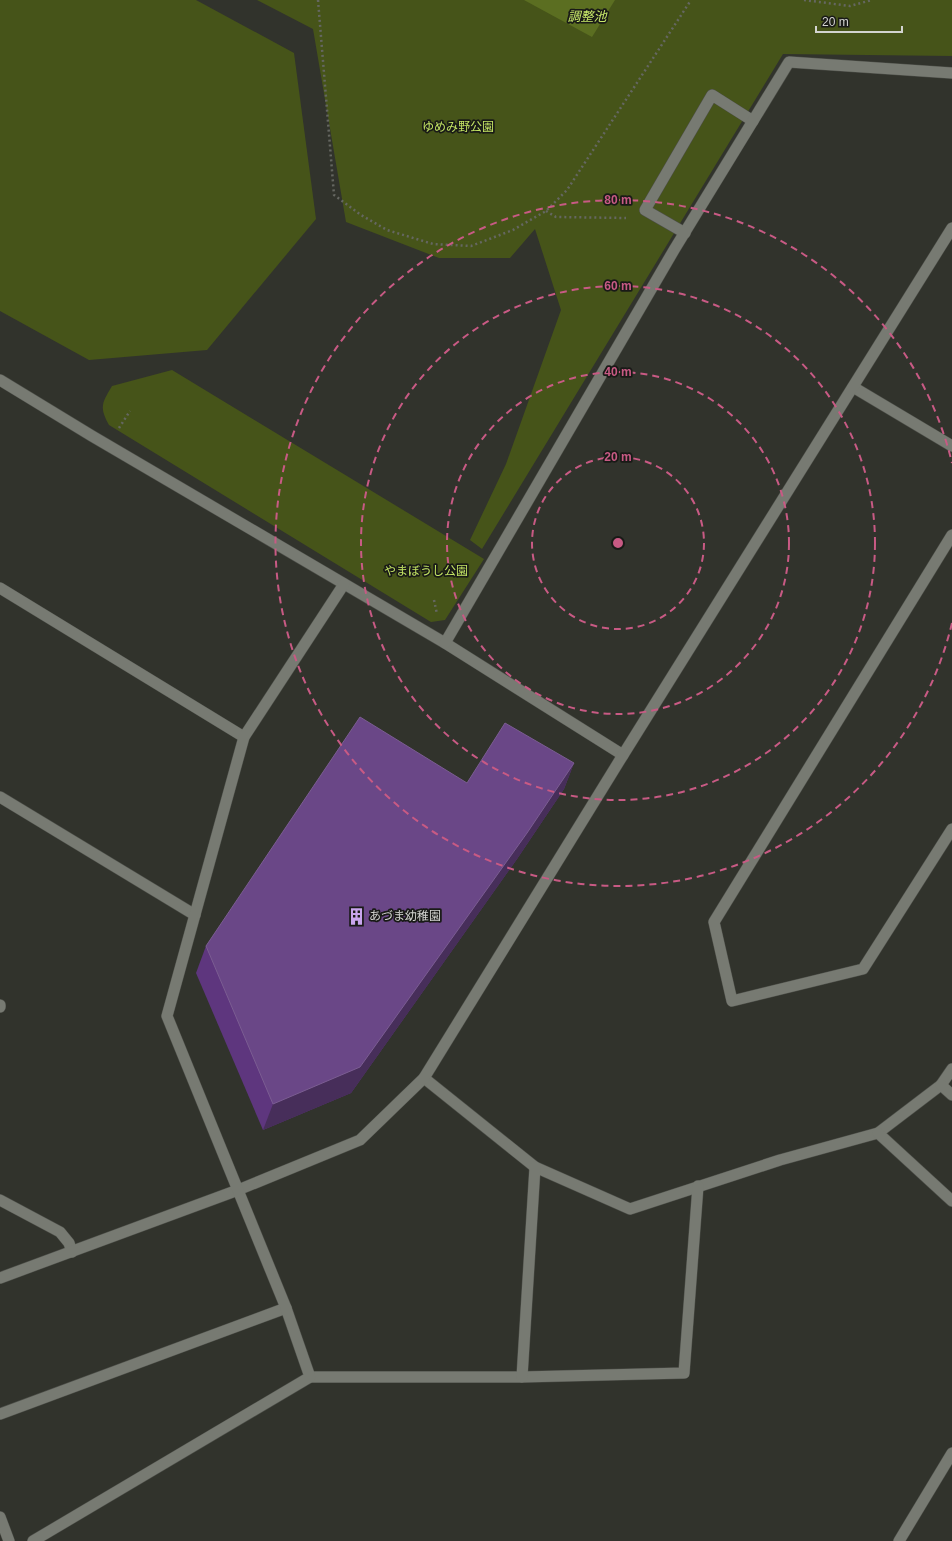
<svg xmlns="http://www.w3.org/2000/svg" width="952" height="1541" viewBox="0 0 952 1541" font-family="Arial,'Noto Sans JP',sans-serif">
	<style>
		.green { fill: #465419 }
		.water { fill: #5b6e21 }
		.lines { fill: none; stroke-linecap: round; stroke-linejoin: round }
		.service-casing { stroke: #4d4f49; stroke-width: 12 }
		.minor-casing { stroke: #4d4f49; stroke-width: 12 }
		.path { stroke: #656761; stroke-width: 2.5; stroke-dasharray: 2 3; stroke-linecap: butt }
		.service { stroke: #777a72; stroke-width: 11 }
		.minor { stroke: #777a72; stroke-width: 11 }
		.wall { fill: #5e367e }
		.shaded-wall { fill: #472e5a }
		.building { fill: #6a4787; stroke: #7b5d92 }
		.ring { fill: none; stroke: #c85a84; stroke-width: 2; stroke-dasharray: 7 5 }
		.labels { text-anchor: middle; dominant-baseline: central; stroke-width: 3.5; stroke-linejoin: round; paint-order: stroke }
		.park-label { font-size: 12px; fill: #c4e564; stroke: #191a17 }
		.poi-label { font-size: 12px; fill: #d3d4d0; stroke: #191a17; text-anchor: start }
		.water-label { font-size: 13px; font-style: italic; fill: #c9ea6a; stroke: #191a17 }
		.centre { fill: #c85a84; stroke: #191a17; stroke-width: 2 }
		.ring-label { font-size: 12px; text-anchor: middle; font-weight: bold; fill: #c85a84; stroke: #191a17; stroke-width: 3.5; stroke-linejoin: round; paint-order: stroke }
	</style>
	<rect width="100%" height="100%" fill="#31332c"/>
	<g class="green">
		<polygon points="0,0 196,0 294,53 316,219 207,350 89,360 0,311"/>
		<polygon points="257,0 952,0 952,56 783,54 482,549 470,540 506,464 561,310 535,229 510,258 439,258 346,222 313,29"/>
		<path d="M172 370 484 559 445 620 431 622 109 425C99 407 102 403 112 386Z"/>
	</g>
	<polygon class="water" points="524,0 615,0 592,37"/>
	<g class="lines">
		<defs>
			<polyline id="service" points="685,233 645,210 712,95 753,121"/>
			<g id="minor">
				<polyline points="0,380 92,436 445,643 623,755"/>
				<polyline points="853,387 952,446"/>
				<polyline points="952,535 714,922 732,1001 863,969 952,829"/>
				<polyline points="0,588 244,737"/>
				<polyline points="445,643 674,250 789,62 952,73"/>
				<polyline points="0,797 195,915"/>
				<polyline points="0,1005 0,1007"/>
				<polyline points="424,1078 535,1167 630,1209 780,1160 878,1133 941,1085 952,1069"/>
				<polyline points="941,1085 952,1095"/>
				<polyline points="878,1133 952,1201"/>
				<polyline points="0,1200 60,1232 69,1243 72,1252"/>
				<polyline points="0,1278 238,1190 360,1140 424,1078 623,755 952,228"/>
				<polyline points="310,1377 522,1377 684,1373 698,1186"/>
				<polyline points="522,1377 535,1167"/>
				<polyline points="0,1414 286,1308"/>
				<polyline points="0,1517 9,1541"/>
				<polyline points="33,1541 310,1377 286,1308 167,1016 244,737 344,584"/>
				<polyline points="899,1541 952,1453"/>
			</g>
		</defs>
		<use href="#service" class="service-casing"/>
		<use href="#minor" class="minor-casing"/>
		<g class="path">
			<polyline points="318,0 334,195 361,215 387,230 433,244 471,246 513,230 546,211 567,190 691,0"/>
			<polyline points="804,0 850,6 872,0"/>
			<polyline points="546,211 556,217 626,218"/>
			<polyline points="119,428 130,411"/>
			<polyline points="434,600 437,614"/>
		</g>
		<use href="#service" class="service"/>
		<use href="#minor" class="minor"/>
	</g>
	<polygon class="wall" points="574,763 564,789 517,859 351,1093 263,1130 196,973 206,946 467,783"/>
	<polygon class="shaded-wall" points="574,763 564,789 517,859 351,1093 263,1130 273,1104"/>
	<polygon class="building" points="360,717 467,783 505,723 574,763 527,833 360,1067 273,1104 206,946"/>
	<g class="ring">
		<circle cx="618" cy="543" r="86"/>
		<circle cx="618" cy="543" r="171"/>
		<circle cx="618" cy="543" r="257"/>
		<path d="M952 623A343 343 0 1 1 952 463"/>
	</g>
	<defs>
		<symbol id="building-bare" viewBox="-9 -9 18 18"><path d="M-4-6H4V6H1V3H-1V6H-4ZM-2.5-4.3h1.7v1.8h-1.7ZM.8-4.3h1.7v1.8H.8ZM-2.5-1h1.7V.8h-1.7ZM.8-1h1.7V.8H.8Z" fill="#c9a5ee" stroke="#191a17" stroke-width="2.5" paint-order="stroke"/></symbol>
	</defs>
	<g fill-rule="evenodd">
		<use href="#building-bare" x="344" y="904" width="25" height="25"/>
	</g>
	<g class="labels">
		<g class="park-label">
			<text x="458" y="127">ゆめみ野公園</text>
			<text x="426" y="571">やまぼうし公園</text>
		</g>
		<g class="poi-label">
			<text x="369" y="916">あづま幼稚園</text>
		</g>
		<g class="water-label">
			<text x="587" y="16">調整池</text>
		</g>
	</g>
	<circle cx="618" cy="543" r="6" class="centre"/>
	<g class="ring-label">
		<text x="618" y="204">80 m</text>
		<text x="618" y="290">60 m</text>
		<text x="618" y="376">40 m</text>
		<text x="618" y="461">20 m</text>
	</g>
	<path d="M816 26v6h86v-6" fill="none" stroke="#d3d4d0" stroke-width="2"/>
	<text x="822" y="26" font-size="12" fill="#d3d4d0" stroke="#191a17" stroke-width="3" paint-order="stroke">20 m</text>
</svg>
